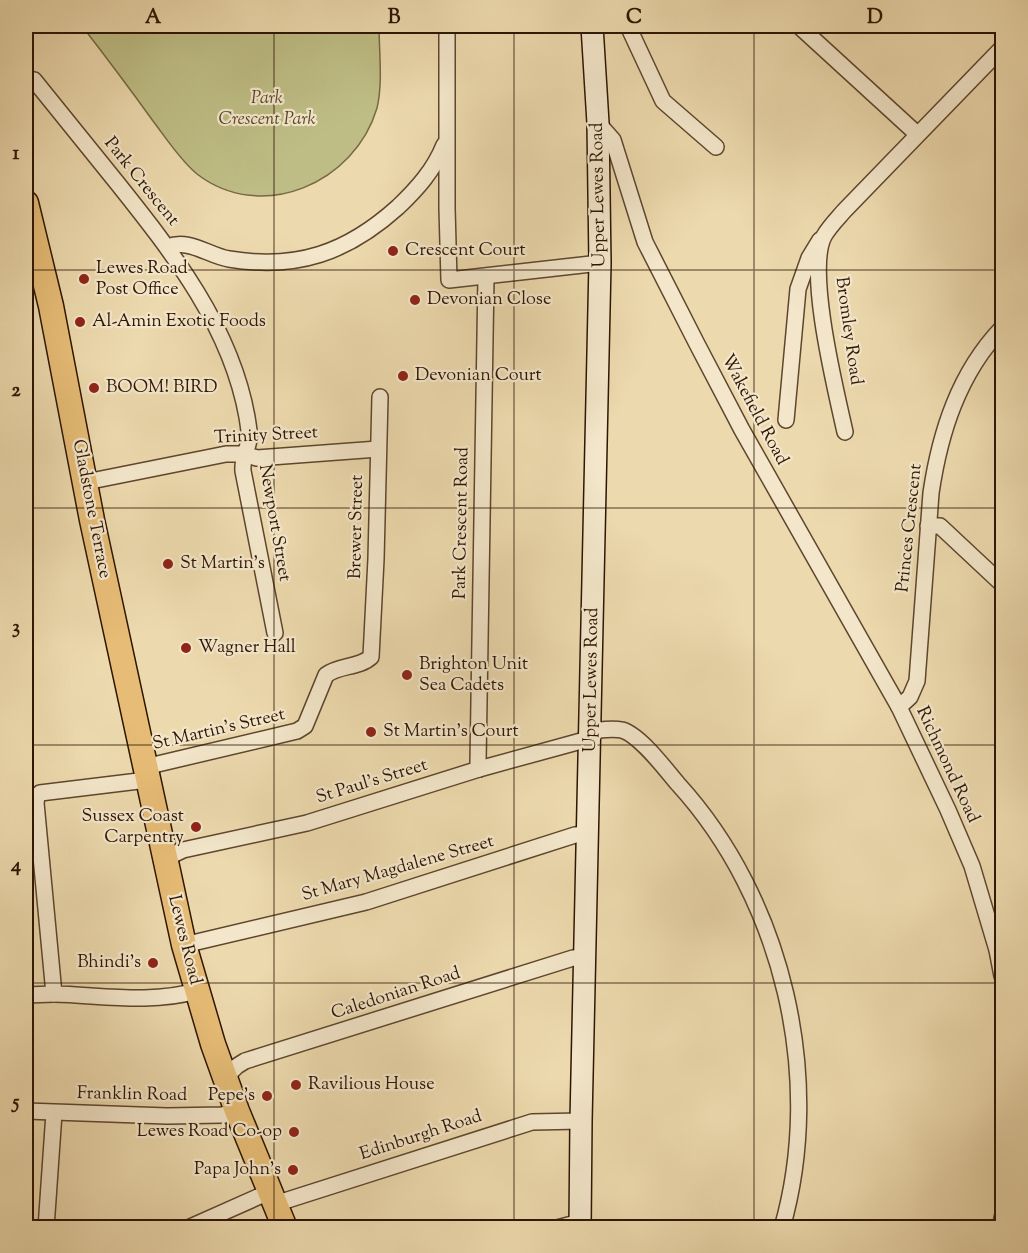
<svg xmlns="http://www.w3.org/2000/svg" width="1028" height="1253" viewBox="0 0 1028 1253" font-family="'Sorts Mill Goudy',serif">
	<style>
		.green { fill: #bebd85; stroke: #766944; stroke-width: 1.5 }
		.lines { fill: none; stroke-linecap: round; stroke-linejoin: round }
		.street-casing { stroke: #5d462e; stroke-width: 18 }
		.secondary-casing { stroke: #2d1503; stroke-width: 24 }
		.primary-casing { stroke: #2d1503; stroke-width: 27 }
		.street { stroke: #f3e6ca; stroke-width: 15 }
		.secondary { stroke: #f3e6ca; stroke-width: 21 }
		.primary { stroke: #e6bc76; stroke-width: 24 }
		.grid { fill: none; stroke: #2d1503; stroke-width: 1.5; stroke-opacity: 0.55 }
		.poi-dot { fill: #8f2418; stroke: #f3e6ca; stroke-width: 2 }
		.labels { text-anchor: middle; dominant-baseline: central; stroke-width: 4.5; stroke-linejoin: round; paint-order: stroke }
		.park-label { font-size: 18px; font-style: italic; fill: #58472a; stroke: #f3e6ca }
		.street-label { font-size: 18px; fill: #2d1503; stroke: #f3e6ca }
		.poi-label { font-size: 18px; fill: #2d1503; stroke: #f3e6ca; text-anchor: start }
		.neatline { fill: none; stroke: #2d1503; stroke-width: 2 }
		.grid-label { font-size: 20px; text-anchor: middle; font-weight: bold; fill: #2d1503 }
	</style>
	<rect width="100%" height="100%" fill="#ecd9ad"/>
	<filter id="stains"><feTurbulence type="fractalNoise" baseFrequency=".00333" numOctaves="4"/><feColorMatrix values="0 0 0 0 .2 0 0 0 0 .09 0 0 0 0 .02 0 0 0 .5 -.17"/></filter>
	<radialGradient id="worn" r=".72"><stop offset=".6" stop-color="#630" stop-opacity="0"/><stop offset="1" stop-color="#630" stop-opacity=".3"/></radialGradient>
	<path class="green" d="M82 26H379C379 50 383 84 377 108 355 183 262 224 197 174 180 160 166 138 153 121 130 89 106 57 82 26Z"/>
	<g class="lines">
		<defs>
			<g id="street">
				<polyline points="447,26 447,208 449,280 600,263"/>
				<polyline points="628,26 663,101 716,147"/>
				<polyline points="799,26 917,134"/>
				<path d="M26 79 34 80C62 115 90 149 118 184 173 253 231 327 247 417 248 424 250 433 249 440 247 451 242 459 243 471L275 633"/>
				<polyline points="598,123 613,140 645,242 697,344 742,430 899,707 948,810 972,866 997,950 1002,976"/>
				<path d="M168 247C189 238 209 256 229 259 297 270 347 253 398 207 417 189 434 170 444 145"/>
				<polyline points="786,420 798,289 809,258 820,240"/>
				<path d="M845 432C836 391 806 271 824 236 829 227 838 218 844 211L1002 48"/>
				<polyline points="86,482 226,454 243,454 257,458 378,449"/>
				<polyline points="928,526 940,526 1002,584"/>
				<path d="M899 707 910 697 917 681 931 493C940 432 959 373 1002 328"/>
				<path d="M591 731C601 730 612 728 622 730 640 735 666 770 678 784 783 899 825 1078 782 1228"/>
				<path d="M145 767 297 731 305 726 326 675C339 665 359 668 371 657L376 559 380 397"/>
				<polyline points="479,769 478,762 486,277"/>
				<path d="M147 780 40 793 37 797 36 803 54 994C100 995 151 1004 196 991"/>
				<polyline points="164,859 183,850 307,823 479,769 581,741 591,741"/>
				<polyline points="184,945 366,902 575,835 587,834"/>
				<polyline points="26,995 54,994"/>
				<polyline points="225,1078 237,1066 245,1061 573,958 585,957"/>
				<polyline points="26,1111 167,1116 222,1115 237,1111"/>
				<polyline points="275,1204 532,1122 581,1121"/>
				<polyline points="46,1228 54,1113"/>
				<polyline points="188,1228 269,1192"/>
				<polyline points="557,1228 580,1222"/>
				<polyline points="1001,1228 1002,1218"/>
			</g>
			<polyline id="secondary" points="580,1228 581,1121 600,263 598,123 592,26"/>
			<polyline id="primary" points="26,203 51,306 92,520 184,945 213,1044 237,1111 285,1228"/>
		</defs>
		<use href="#street" class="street-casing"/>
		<use href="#secondary" class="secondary-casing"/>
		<use href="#primary" class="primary-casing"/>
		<use href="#street" class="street"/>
		<use href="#secondary" class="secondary"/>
		<use href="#primary" class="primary"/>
	</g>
	<path class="grid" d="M274 26V1228M514 26V1228M754 26V1228M26 270H1002M26 508H1002M26 745H1002M26 983H1002"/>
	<g class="poi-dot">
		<circle cx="393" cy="251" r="6"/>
		<circle cx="84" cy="279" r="6"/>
		<circle cx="415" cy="300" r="6"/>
		<circle cx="80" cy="322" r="6"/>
		<circle cx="403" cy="376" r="6"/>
		<circle cx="94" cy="388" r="6"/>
		<circle cx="168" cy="564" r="6"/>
		<circle cx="186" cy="648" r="6"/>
		<circle cx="407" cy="675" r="6"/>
		<circle cx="371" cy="732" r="6"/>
		<circle cx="196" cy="827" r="6"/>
		<circle cx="153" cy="963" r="6"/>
		<circle cx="296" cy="1085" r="6"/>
		<circle cx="267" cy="1096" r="6"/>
		<circle cx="294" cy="1132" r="6"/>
		<circle cx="293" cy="1170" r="6"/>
	</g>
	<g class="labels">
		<g class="park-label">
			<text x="267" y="99">Park<tspan x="267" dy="21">Crescent Park</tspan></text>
		</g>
		<g class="street-label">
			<text transform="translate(141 182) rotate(51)">Park Crescent</text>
			<text transform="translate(599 195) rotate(-91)">Upper Lewes Road</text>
			<text transform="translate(848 331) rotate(82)">Bromley Road</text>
			<text transform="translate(754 410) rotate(62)">Wakefield Road</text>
			<text transform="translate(266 436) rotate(-3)">Trinity Street</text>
			<text transform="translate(91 509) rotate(79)">Gladstone Terrace</text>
			<text transform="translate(274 523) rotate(80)">Newport Street</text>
			<text transform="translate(462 523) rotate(-89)">Park Crescent Road</text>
			<text transform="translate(357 527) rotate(-89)">Brewer Street</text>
			<text transform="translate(910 528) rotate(-84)">Princes Crescent</text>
			<text transform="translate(592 680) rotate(-89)">Upper Lewes Road</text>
			<text transform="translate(219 730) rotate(-13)">St Martin's Street</text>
			<text transform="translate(947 765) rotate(65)">Richmond Road</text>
			<text transform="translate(372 782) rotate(-17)">St Paul's Street</text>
			<text transform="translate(398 869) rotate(-16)">St Mary Magdalene Street</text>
			<text transform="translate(184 940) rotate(76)">Lewes Road</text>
			<text transform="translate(396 994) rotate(-18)">Caledonian Road</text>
			<text transform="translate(132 1095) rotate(1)">Franklin Road</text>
			<text transform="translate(421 1136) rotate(-18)">Edinburgh Road</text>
		</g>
		<g class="poi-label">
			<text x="405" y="251">Crescent Court</text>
			<text x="96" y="269">Lewes Road<tspan x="96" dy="21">Post Office</tspan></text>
			<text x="427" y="300">Devonian Close</text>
			<text x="92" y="322">Al-Amin Exotic Foods</text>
			<text x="415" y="376">Devonian Court</text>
			<text x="106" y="388">BOOM! BIRD</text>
			<text x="180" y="564">St Martin's</text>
			<text x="198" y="648">Wagner Hall</text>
			<text x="419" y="665">Brighton Unit<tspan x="419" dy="21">Sea Cadets</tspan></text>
			<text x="383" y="732">St Martin's Court</text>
			<text x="184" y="817" text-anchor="end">Sussex Coast<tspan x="184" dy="21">Carpentry</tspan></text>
			<text x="141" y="963" text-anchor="end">Bhindi's</text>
			<text x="308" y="1085">Ravilious House</text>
			<text x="255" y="1096" text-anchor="end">Pepe's</text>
			<text x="282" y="1132" text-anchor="end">Lewes Road Co-op</text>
			<text x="281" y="1170" text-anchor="end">Papa John's</text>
		</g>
	</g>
	<rect width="1028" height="1253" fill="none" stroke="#ecd9ad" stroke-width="66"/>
	<rect x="33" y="33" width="962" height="1187" class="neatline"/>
	<g class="grid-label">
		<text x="153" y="23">A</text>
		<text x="394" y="23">B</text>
		<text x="634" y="23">C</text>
		<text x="875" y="23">D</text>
		<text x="16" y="159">1</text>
		<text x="16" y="396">2</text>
		<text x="16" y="633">3</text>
		<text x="16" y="871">4</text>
		<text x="16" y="1108">5</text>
	</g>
	<rect width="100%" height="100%" filter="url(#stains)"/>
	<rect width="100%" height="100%" fill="url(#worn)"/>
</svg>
